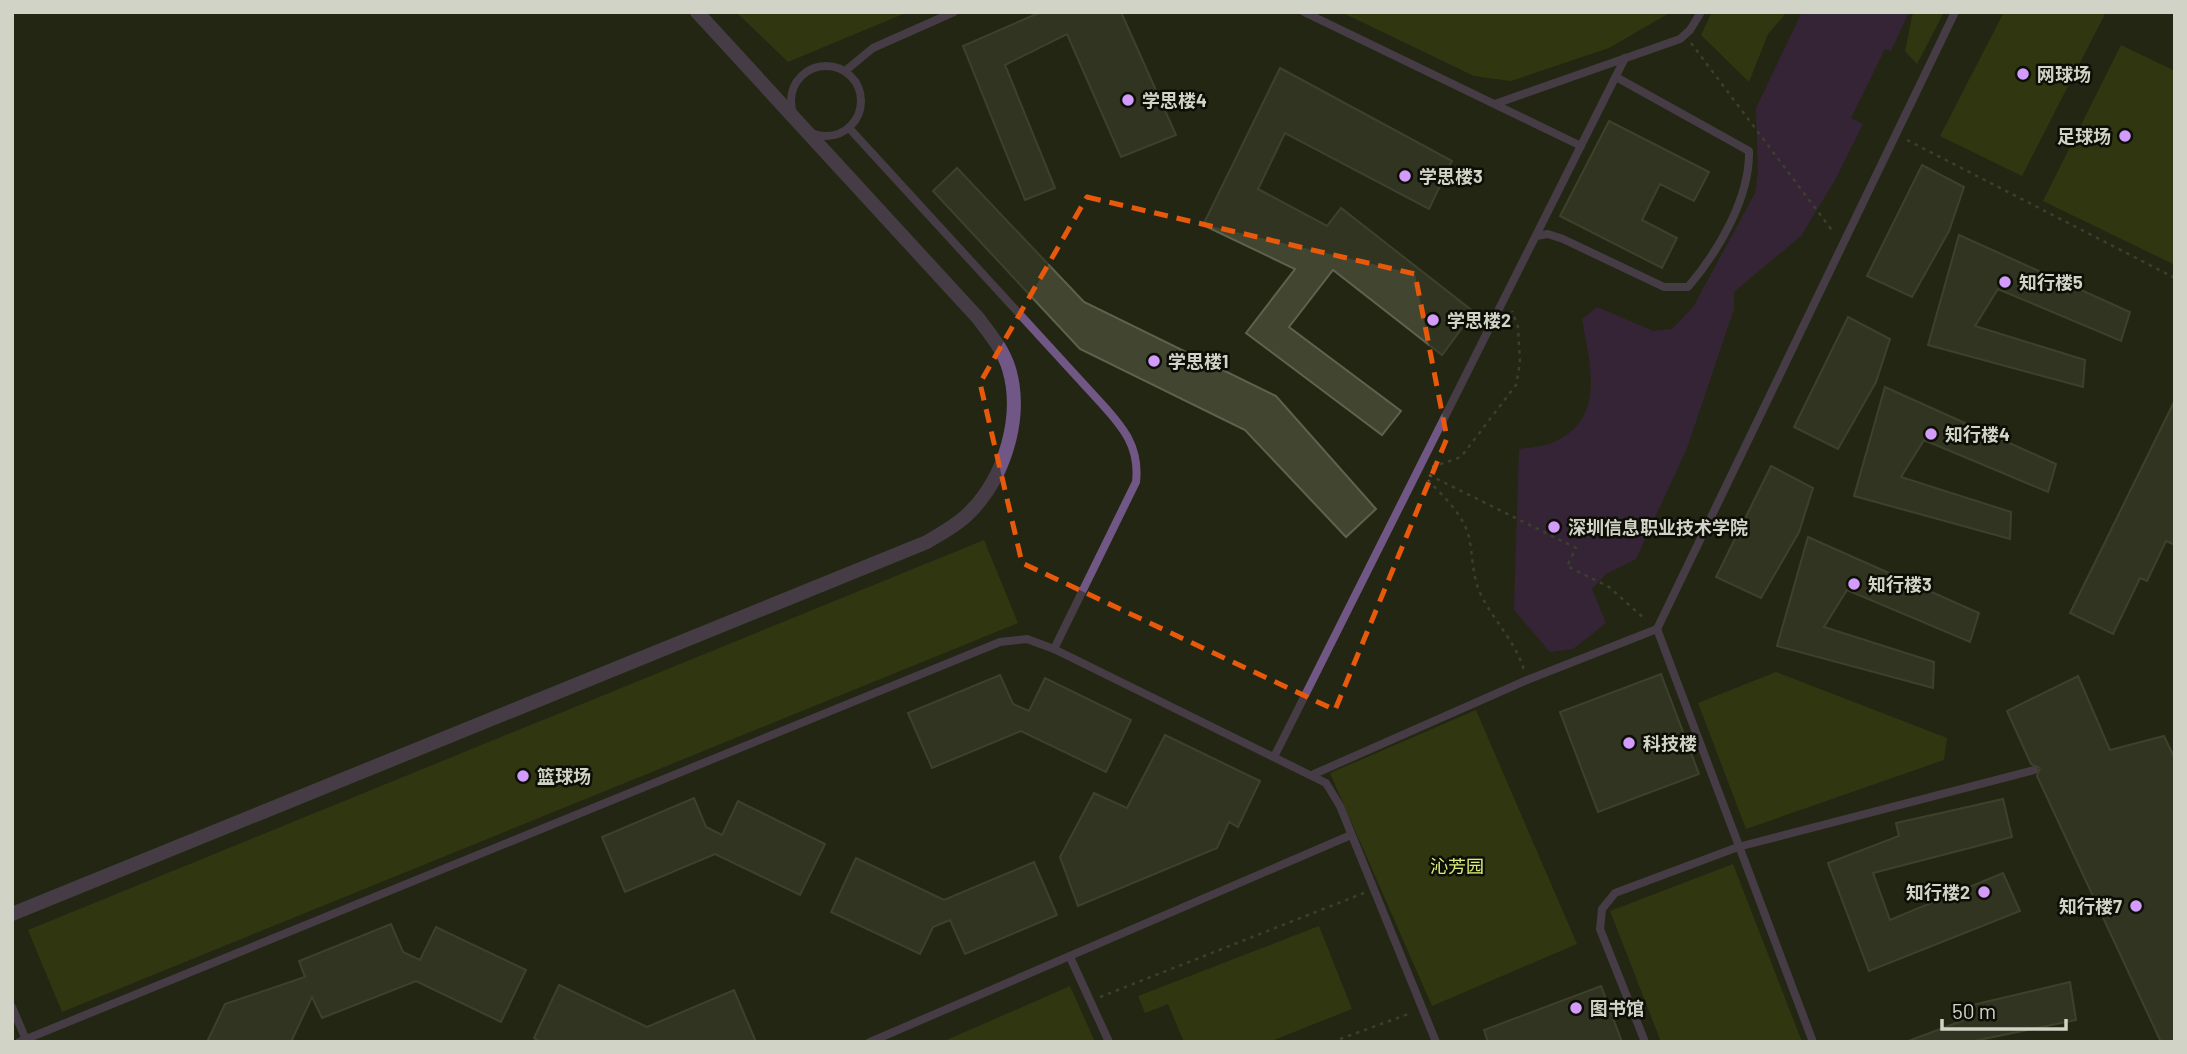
<svg xmlns="http://www.w3.org/2000/svg" width="2187" height="1054" viewBox="0 0 2187 1054" font-family="Barlow,'Noto Sans SC',sans-serif">
	<style>
		.green { fill: #414a0f }
		.water { fill: #492362 }
		.building { fill: #424631; stroke: #5e634d; stroke-width: 2 }
		.lines { fill: none; stroke-linecap: round; stroke-linejoin: round }
		.path { stroke: #5a5d4b; stroke-width: 2.5; stroke-dasharray: 3.5 5; stroke-linecap: butt }
		.lane { stroke: #715785; stroke-width: 8 }
		.street { stroke: #715785; stroke-width: 14 }
		.marked { fill: none; stroke: #e8590c; stroke-width: 5; stroke-dasharray: 14 9; stroke-linejoin: round }
		.poi-dot { fill: #d39cfc; stroke: #0d0e06; stroke-width: 2.5 }
		.labels { text-anchor: middle; dominant-baseline: central; stroke-width: 5; stroke-linejoin: round; paint-order: stroke }
		.poi-label { font-size: 18px; font-weight: bold; fill: #d0d3c6; stroke: #0d0e06; text-anchor: start }
		.park-label { font-size: 18px; fill: #d9ee7d; stroke: #0d0e06 }
	</style>
	<rect width="100%" height="100%" fill="#232613"/>
	<g class="green">
		<polygon points="736,12 908,12 788,62"/>
		<polygon points="1341,12 1671,12 1609,48 1511,81 1474,76"/>
		<polygon points="1712,12 1787,12 1768,34 1749,82 1701,35"/>
		<polygon points="1913,12 1944,12 1917,64 1905,51"/>
		<polygon points="2004,12 2106,12 2022,176 1940,136"/>
		<polygon points="2121,45 2175,71 2175,265 2043,201"/>
		<polygon points="984,540 1018,623 62,1012 28,930"/>
		<polygon points="1776,672 1947,738 1944,760 1746,829 1698,703"/>
		<polygon points="1476,710 1577,944 1432,1006 1330,773"/>
		<polygon points="1733,864 1802,1042 1661,1042 1610,911"/>
		<polygon points="1319,926 1352,1009 1269,1042 1184,1042 1168,1004 1145,1013 1138,996"/>
		<polygon points="1070,986 1095,1042 942,1042"/>
	</g>
	<path class="water" d="M1802 12H1909L1891 51 1885 49 1851 118 1863 124 1835 180 1801 236 1734 292V309L1687 448 1636 559 1606 574 1592 589 1606 623 1573 649 1550 652 1514 610 1519 449C1530 447 1546 447 1556 441 1607 417 1589 362 1582 319L1597 307 1653 331 1672 329 1693 307 1755 193 1758 173 1756 108Z"/>
	<g class="building">
		<polygon points="1041,12 1121,12 1176,135 1121,157 1067,34 1005,65 1055,188 1025,200 963,46"/>
		<polygon points="1280,68 1452,161 1429,209 1285,133 1258,189 1327,226 1341,208 1474,312 1442,355 1333,270 1289,327 1401,411 1382,435 1246,333 1295,269 1203,225"/>
		<polygon points="1609,121 1709,172 1694,201 1660,184 1642,220 1677,238 1662,268 1560,216"/>
		<polygon points="1922,165 1964,187 1949,231 1912,297 1867,276"/>
		<polygon points="957,168 1084,302 1276,396 1376,509 1346,537 1245,430 1080,349 933,191"/>
		<polygon points="1959,235 2130,312 2121,341 1998,289 1975,326 2085,360 2083,387 1928,345"/>
		<polygon points="1848,317 1890,339 1876,382 1838,449 1794,427"/>
		<polygon points="1885,387 2056,464 2048,492 1924,440 1901,477 2011,512 2010,539 1854,496"/>
		<polygon points="2175,400 2175,545 2166,541 2147,581 2140,578 2113,634 2070,613"/>
		<polygon points="1771,466 1813,488 1799,532 1761,598 1716,577"/>
		<polygon points="1808,537 1979,613 1970,642 1847,590 1824,627 1934,662 1933,688 1777,646"/>
		<polygon points="1661,674 1699,774 1598,812 1560,712"/>
		<polygon points="1000,675 1013,704 1029,711 1045,678 1131,720 1106,772 1021,731 932,768 908,713"/>
		<polygon points="2078,676 2110,750 2164,736 2175,759 2175,1042 2161,1042 2037,776 2040,768 2031,764 2007,711"/>
		<polygon points="1165,735 1260,781 1238,827 1229,822 1217,848 1078,906 1060,857 1094,793 1127,808"/>
		<polygon points="694,798 706,827 722,835 738,801 825,844 800,895 715,854 625,892 602,837"/>
		<polygon points="2003,799 2012,837 1873,873 1890,920 2003,873 2020,911 1869,971 1828,863 1899,836 1896,823"/>
		<polygon points="856,858 944,900 1034,862 1057,915 965,954 950,920 933,927 920,954 831,912"/>
		<polygon points="391,924 403,952 420,960 436,927 526,970 501,1022 416,981 322,1018 312,997 291,1042 207,1042 225,1004 305,977 299,961"/>
		<polygon points="2070,982 2076,1020 1969,1042 1906,1042 1967,1019 1964,1007"/>
		<polygon points="559,985 647,1027 734,990 756,1042 541,1042 534,1038"/>
		<polygon points="1601,986 1622,1042 1488,1042 1484,1030"/>
	</g>
	<g class="lines">
		<g class="path">
			<polyline points="1691,43 1834,233"/>
			<polyline points="1907,140 2175,278"/>
			<polyline points="1432,467 1461,457 1516,385 1520,363 1518,327 1512,311"/>
			<polyline points="1429,475 1576,548 1567,566 1609,587 1646,620"/>
			<path d="M1428 480C1443 496 1463 514 1469 537 1473 556 1472 577 1481 595 1494 621 1515 641 1524 670"/>
			<polyline points="1100,997 1364,893"/>
			<polyline points="1332,1042 1411,1013"/>
		</g>
		<g class="lane">
			<polyline points="1304,12 1581,146"/>
			<circle cx="826" cy="101" r="35"/>
			<polyline points="845,71 873,48 954,12"/>
			<polyline points="1495,104 1680,39 1690,30 1701,12"/>
			<path d="M849 128 1101 403C1123 427 1140 447 1136 482L1054 649"/>
			<path d="M1536 236 1548 234 1563 239 1664 287H1688C1718 252 1750 198 1749 151L1616 77"/>
			<polyline points="1657,629 1813,1042"/>
			<polyline points="1275,755 1625,58"/>
			<polyline points="1314,774 1527,680 1657,629 1955,12"/>
			<polyline points="1070,957 1109,1042"/>
			<polyline points="12,1007 27,1042"/>
			<polyline points="19,1042 1000,642 1027,639 1054,649 1326,783 1340,806 1436,1042"/>
			<polyline points="870,1042 1351,835"/>
			<polyline points="1645,1042 1600,929 1602,909 1615,893 1738,847 2034,770"/>
		</g>
		<path class="street" d="M12 914 927 542C942 533 959 524 971 511 1005 476 1023 416 1009 369 1003 349 990 334 978 318L697 12"/>
	</g>
	<path d="M0 0H2187V1054H0ZM1087 197 1415 274 1447 438 1335 710 1022 563 980 383Z" fill="#232613" fill-opacity=".55" fill-rule="evenodd"/>
	<path class="marked" d="M1087 197 1415 274 1447 438 1335 710 1022 563 980 383Z"/>
	<g class="poi-dot">
		<circle cx="2023" cy="74" r="7"/>
		<circle cx="1128" cy="100" r="7"/>
		<circle cx="2125" cy="136" r="7"/>
		<circle cx="1405" cy="176" r="7"/>
		<circle cx="2005" cy="282" r="7"/>
		<circle cx="1433" cy="320" r="7"/>
		<circle cx="1154" cy="361" r="7"/>
		<circle cx="1931" cy="434" r="7"/>
		<circle cx="1554" cy="527" r="7"/>
		<circle cx="1854" cy="584" r="7"/>
		<circle cx="1629" cy="743" r="7"/>
		<circle cx="523" cy="776" r="7"/>
		<circle cx="1984" cy="892" r="7"/>
		<circle cx="2136" cy="906" r="7"/>
		<circle cx="1576" cy="1008" r="7"/>
	</g>
	<g class="labels">
		<g class="poi-label">
			<text x="2037" y="74">网球场</text>
			<text x="1142" y="100">学思楼4</text>
			<text x="2111" y="136" text-anchor="end">足球场</text>
			<text x="1419" y="176">学思楼3</text>
			<text x="2019" y="282">知行楼5</text>
			<text x="1447" y="320">学思楼2</text>
			<text x="1168" y="361">学思楼1</text>
			<text x="1945" y="434">知行楼4</text>
			<text x="1568" y="527">深圳信息职业技术学院</text>
			<text x="1868" y="584">知行楼3</text>
			<text x="1643" y="743">科技楼</text>
			<text x="537" y="776">篮球场</text>
			<text x="1970" y="892" text-anchor="end">知行楼2</text>
			<text x="2122" y="906" text-anchor="end">知行楼7</text>
			<text x="1590" y="1008">图书馆</text>
		</g>
		<g class="park-label">
			<text x="1457" y="866">沁芳园</text>
		</g>
	</g>
	<rect width="2187" height="1054" fill="none" stroke="#d0d3c6" stroke-width="28"/>
	<path d="M1942 1019v10h124v-10" fill="none" stroke="#d0d3c6" stroke-width="3.5"/>
	<text x="1952" y="1019" font-size="21" fill="#d0d3c6" stroke="#0d0e06" stroke-width="5" paint-order="stroke">50 m</text>
</svg>
